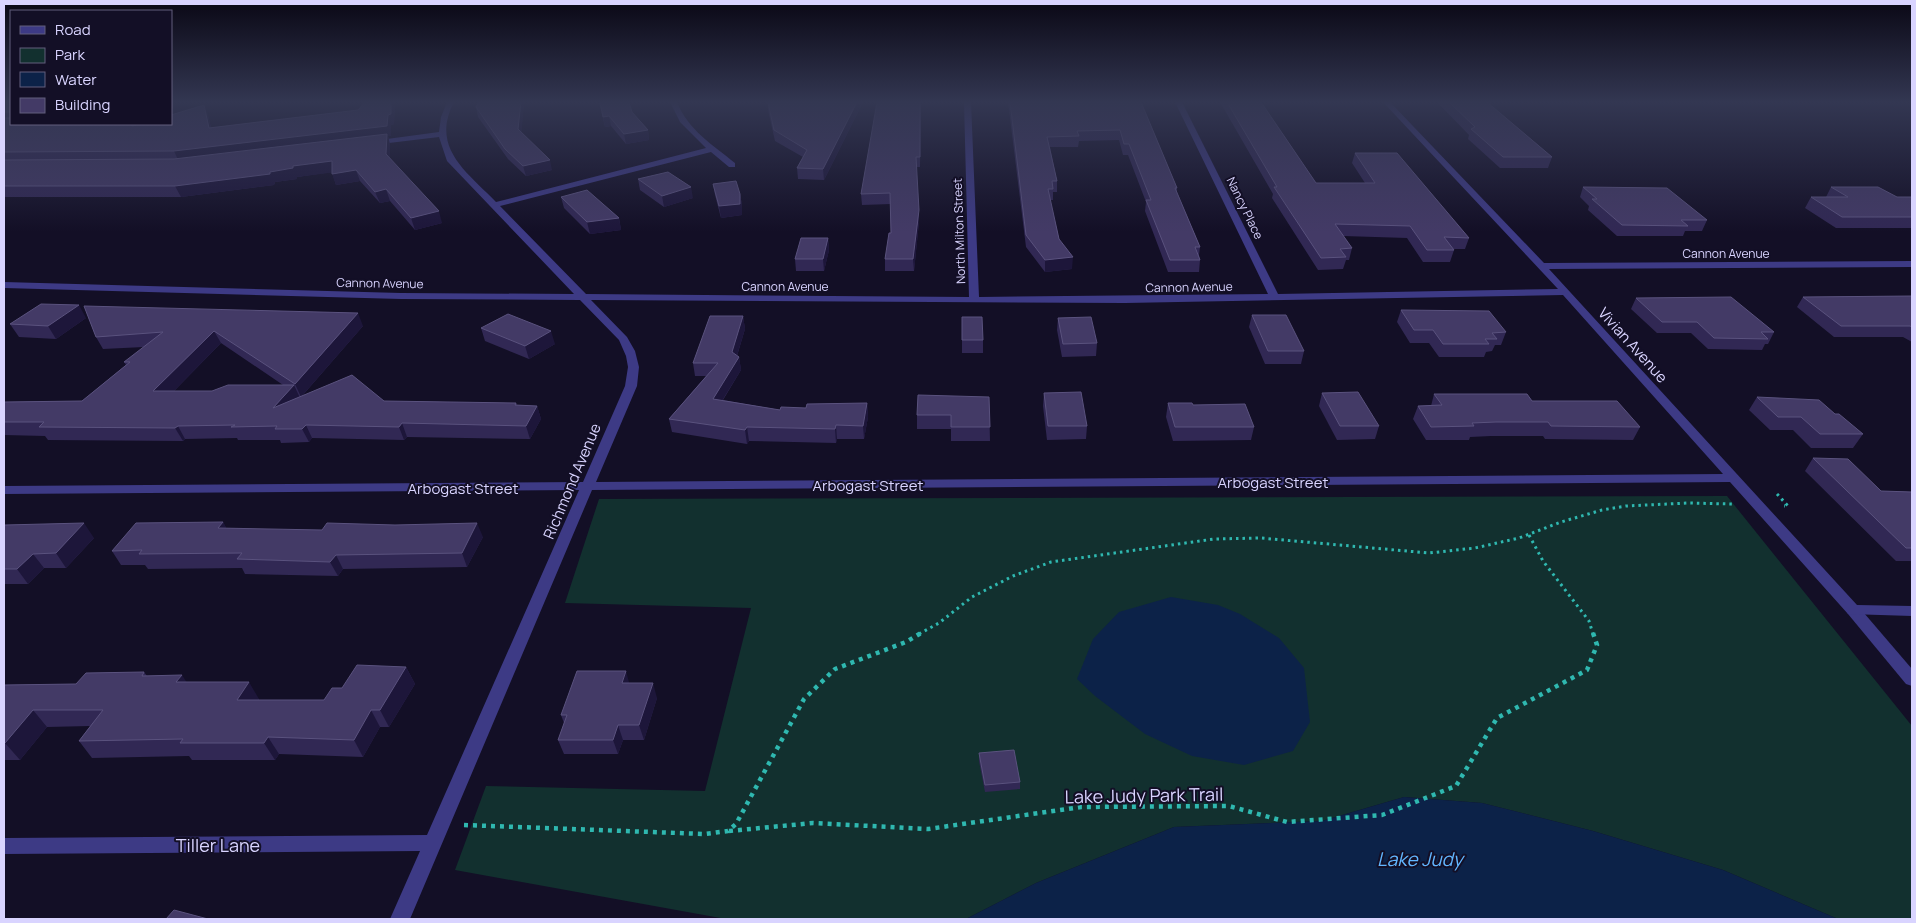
<svg xmlns="http://www.w3.org/2000/svg" width="1916" height="923" viewBox="0 0 1916 923" font-family="Manrope,sans-serif">
	<style>
		.green { fill: #12302f }
		.water { fill: #0c2248 }
		.lines { fill: none; stroke-linecap: round; stroke-linejoin: round }
		.path-far1 { stroke: #2fb8b0; stroke-width: 3; stroke-dasharray: 2.5 4; stroke-linecap: butt }
		.path { stroke: #2fb8b0; stroke-width: 4.5; stroke-dasharray: 4 5; stroke-linecap: butt }
		.lane { fill: #3d3a85; fill-rule: evenodd }
		.street { fill: #3d3a85; fill-rule: evenodd }
		.wall { fill: #312854; fill-rule: evenodd }
		.shaded-wall { fill: #1d163a }
		.building { fill: #433a66; stroke: #5a527e }
		.labels { text-anchor: middle; dominant-baseline: central; stroke-width: 4; stroke-linejoin: round; paint-order: stroke }
		.far-street-label { font-size: 12px; fill: #d9d4ff; stroke: #130f26 }
		.street-label { font-size: 15px; fill: #d9d4ff; stroke: #130f26 }
		.near-street-label { font-size: 18px; fill: #d9d4ff; stroke: #130f26 }
		.near-water-label { font-size: 19px; font-style: italic; fill: #62b6ff; stroke: #130f26 }
	</style>
	<rect width="100%" height="100%" fill="#130f26"/>
	<polygon class="green" points="1727,496 1912,726 1912,919 1838,919 1723,870 1593,831 1482,803 1404,797 1322,821 1174,827 1036,883 966,919 726,919 455,870 486,786 705,791 751,608 565,603 599,499"/>
	<g class="water">
		<polygon points="1171,597 1218,605 1240,614 1279,638 1304,668 1310,722 1293,751 1244,765 1192,756 1145,734 1095,696 1077,679 1093,639 1119,612"/>
		<polygon points="1404,797 1482,803 1593,831 1723,870 1838,919 966,919 1036,883 1174,827 1322,821"/>
	</g>
	<g class="lines">
		<g class="path-far1">
			<polyline points="1777,494 1788,506 1784,506"/>
			<polyline points="1529,535 1543,561 1589,621 1593,634"/>
			<polyline points="919,634 939,623 972,597 1013,576 1051,562 1214,539 1261,538 1429,553 1475,548 1519,538 1561,522 1602,510 1626,506 1688,503 1733,504"/>
		</g>
		<g class="path">
			<polyline points="464,825 705,834 728,831 736,824 804,699 835,669 906,642 921,633"/>
			<polyline points="729,831 813,823 928,829 1081,807 1229,806 1287,822 1382,815 1456,786 1497,718 1587,670 1597,645 1593,633"/>
		</g>
		<polygon class="lane" points="1853,605 1858,606 1912,669 1912,686 1906,684 1848,614 1846,610 1848,606"/>
		<path class="street" d="M447 102H454C430 148 467 172 496 202L706 148 680 122 670 102H677C688 130 713 145 735 163V167H729L711 152 500 206 586 294 969 297 964 102H971L979 297 1268 294 1175 102H1182L1278 294 1558 289 1383 102H1390L1544 263 1912 261V267L1549 269 1857 605 1912 606V616L1848 614 1730 482 592 490 410 919H390L420 851 4 854V838L427 835 579 490 4 494V486L583 482 625 386 628 367 626 356 619 340 580 300 401 299 4 288V282L401 293 574 294 447 161 439 137 372 145 368 143 372 141 439 132 441 117ZM1563 295 1723 474 596 482 637 386 639 367 635 351 627 337 591 300 1125 303Z"/>
	</g>
	<g class="wall">
		<polygon points="4,102 11,102 11,124 133,124 134,126 208,115 211,128 358,110 365,102 395,102 394,124 391,125 391,136 388,136 390,145 390,158 442,223 415,230 390,201 380,203 360,181 336,185 332,172 297,177 297,179 275,182 274,185 181,197 4,197"/>
		<polygon points="479,102 524,102 521,132 552,170 526,176 508,159 478,117 476,107"/>
		<polygon points="599,102 632,112 648,130 649,140 626,144 611,126 605,127"/>
		<polygon points="768,102 863,102 824,180 798,179 797,168 803,157 775,141 768,110"/>
		<polygon points="921,102 920,167 916,167 919,222 914,271 885,271 885,259 891,233 891,204 862,205 861,194"/>
		<polygon points="1008,102 1141,102 1177,188 1177,192 1200,247 1199,255 1200,260 1199,272 1168,272 1145,211 1146,202 1128,155 1123,155 1119,140 1079,141 1078,147 1050,147 1057,181 1057,192 1053,192 1053,200 1050,200 1059,239 1072,269 1045,272 1026,247"/>
		<polygon points="1220,102 1261,102 1316,183 1365,183 1352,163 1355,153 1469,238 1465,249 1453,249 1454,250 1450,262 1423,262 1407,238 1343,236 1352,248 1349,260 1346,260 1343,269 1318,270 1272,198 1273,194"/>
		<polygon points="1437,102 1487,102 1552,157 1548,168 1500,168 1468,139 1469,135"/>
		<polygon points="638,179 693,198 664,207 640,190"/>
		<polygon points="713,184 740,194 742,205 742,215 721,218 715,195"/>
		<polygon points="1583,187 1707,220 1702,231 1685,231 1683,236 1617,236 1588,210 1589,206 1580,197"/>
		<polygon points="1831,187 1897,197 1912,197 1912,228 1836,228 1805,208 1811,197 1826,197"/>
		<polygon points="561,197 619,218 621,230 590,234 564,208"/>
		<polygon points="828,238 829,250 824,271 796,271 795,259"/>
		<polygon points="1912,296 1912,342 1903,337 1834,337 1797,307 1803,297"/>
		<polygon points="1636,298 1774,332 1768,344 1765,344 1762,350 1708,349 1691,333 1657,333 1631,309"/>
		<path d="M84 306 363 326 302 396 384 401 516 403 517 405 537 406 541 419 530 439 407 437 404 440 312 438 309 442 281 443 280 440H238L237 438 185 439 183 441 48 440 45 436 4 435V402L82 401 126 365 124 362 144 347 103 349 96 337ZM221 343 283 385 212 391H174Z"/>
		<polygon points="1401,310 1506,332 1501,345 1495,345 1492,351 1486,352 1484,357 1439,357 1429,343 1410,343 1397,322"/>
		<polygon points="1252,315 1304,351 1301,364 1265,364 1249,327"/>
		<polygon points="743,316 745,329 737,356 739,357 741,370 723,400 780,410 867,403 868,417 864,439 837,439 836,443 749,441 747,444 672,432 669,419 706,376 695,376 693,363"/>
		<polygon points="962,317 983,340 983,353 962,353"/>
		<polygon points="86,318 56,339 19,337 10,324"/>
		<polygon points="1058,318 1097,343 1096,356 1062,357 1057,330"/>
		<polygon points="481,328 555,344 529,359 485,341"/>
		<polygon points="1044,393 1087,426 1086,439 1047,440 1043,406"/>
		<polygon points="1322,393 1379,426 1375,439 1337,440 1319,406"/>
		<polygon points="1434,394 1532,401 1640,427 1633,440 1545,439 1543,436 1491,436 1470,437 1469,440 1426,440 1413,419 1418,406 1431,406"/>
		<polygon points="989,397 990,441 951,441 951,429 917,429 917,415"/>
		<polygon points="1757,397 1835,414 1863,434 1853,448 1811,448 1793,430 1770,430 1749,410"/>
		<polygon points="1168,403 1254,427 1251,440 1173,441 1166,417"/>
		<polygon points="1813,458 1881,491 1912,492 1912,561 1896,561 1805,471"/>
		<polygon points="223,522 226,528 483,537 467,567 343,569 338,576 245,574 242,568 148,569 145,565 121,565 112,551"/>
		<polygon points="4,526 94,538 66,568 44,568 28,584 4,584"/>
		<polygon points="406,667 415,684 389,727 380,727 363,757 279,754 275,760 192,760 189,756 92,758 79,741 90,726 47,727 20,760 4,760 4,685 76,684 144,672 147,676 187,682 259,699 259,700 324,700 342,688"/>
		<polygon points="629,683 657,698 644,740 623,740 618,754 564,754 558,740 564,723 561,715"/>
		<polygon points="979,753 1020,782 1020,789 985,792 979,761"/>
	</g>
	<g class="shaded-wall">
		<polygon points="391,102 395,102 394,124 391,125 391,136 388,136 390,145 390,165 386,154 179,162 174,151 388,115"/>
		<polygon points="521,102 524,102 521,139 518,129"/>
		<polygon points="857,102 863,102 824,180 823,169"/>
		<polygon points="204,105 208,115 213,138 209,128"/>
		<polygon points="609,116 611,126 605,127 603,117"/>
		<polygon points="648,130 649,140 626,144 624,134"/>
		<polygon points="550,160 552,170 526,176 523,166"/>
		<polygon points="332,161 336,172 297,177 297,179 275,182 274,185 181,197 175,186 270,172 293,166"/>
		<polygon points="356,170 360,181 336,185 332,174"/>
		<polygon points="691,187 693,198 664,207 662,196"/>
		<polygon points="386,189 390,201 380,203 375,192"/>
		<polygon points="740,194 742,205 742,215 721,218 719,206"/>
		<polygon points="919,210 919,222 914,271 913,259"/>
		<polygon points="439,211 442,223 415,230 411,218"/>
		<polygon points="619,218 621,230 590,234 587,222"/>
		<polygon points="828,238 829,250 824,271 823,259"/>
		<polygon points="1073,257 1072,269 1045,272 1045,260"/>
		<polygon points="79,305 86,318 56,339 48,326"/>
		<polygon points="358,313 363,326 301,397 295,384"/>
		<polygon points="743,316 745,329 734,365 732,352"/>
		<polygon points="214,331 221,343 161,404 153,391"/>
		<polygon points="551,331 555,344 529,359 525,346"/>
		<polygon points="739,357 741,370 715,412 713,399"/>
		<polygon points="294,385 300,398 273,408"/>
		<polygon points="867,403 868,417 864,439 863,426"/>
		<polygon points="537,406 541,419 530,439 526,426"/>
		<polygon points="402,423 407,437 404,440 399,427"/>
		<polygon points="306,425 312,438 309,442 302,429"/>
		<polygon points="836,425 837,439 836,443 835,429"/>
		<polygon points="178,426 185,439 183,441 175,428"/>
		<polygon points="747,427 749,441 747,444 745,430"/>
		<polygon points="223,522 231,536 218,528"/>
		<polygon points="84,523 94,538 66,568 56,553"/>
		<polygon points="477,523 483,537 467,567 462,553"/>
		<polygon points="33,554 44,568 28,584 17,569"/>
		<polygon points="336,555 343,569 338,576 330,562"/>
		<polygon points="406,667 415,684 389,727 380,710"/>
		<polygon points="626,671 630,686 622,683"/>
		<polygon points="182,675 193,692 176,682"/>
		<polygon points="249,682 259,699 248,717 237,700"/>
		<polygon points="653,683 657,698 644,740 639,725"/>
		<polygon points="33,710 47,727 20,760 5,743"/>
		<polygon points="371,710 380,727 363,757 354,740"/>
		<polygon points="618,725 623,740 618,754 613,740"/>
		<polygon points="268,737 279,754 275,760 264,743"/>
	</g>
	<g class="building">
		<rect x="4" y="102" width="7" height="10"/>
		<polygon points="365,102 391,102 391,114 388,115 387,126 174,151 4,152 4,118 11,118 11,124 131,124 132,126 140,124 171,124 171,115 204,105 209,128 358,110"/>
		<polygon points="479,102 521,102 518,129 550,160 523,166 505,149 476,107"/>
		<polygon points="600,102 629,102 632,112 648,130 624,134 609,116 603,117"/>
		<polygon points="768,102 857,102 823,169 797,168 807,150 774,130"/>
		<polygon points="877,102 920,102 920,157 916,157 919,210 913,259 885,259 889,233 891,233 890,193 861,194"/>
		<polygon points="1010,102 1141,102 1177,188 1175,188 1200,247 1195,247 1200,260 1170,260 1146,200 1151,200 1129,144 1124,144 1120,130 1077,131 1079,136 1047,137 1057,181 1052,181 1053,189 1048,189 1059,239 1073,257 1045,260 1026,235"/>
		<polygon points="1227,102 1261,102 1316,183 1375,183 1355,153 1397,153 1469,238 1444,237 1454,250 1427,250 1410,226 1335,224 1352,248 1340,249 1346,257 1321,258 1274,187 1277,187"/>
		<polygon points="1449,102 1487,102 1552,157 1503,157 1471,129 1475,127"/>
		<polygon points="387,134 386,154 439,211 411,218 386,189 375,192 356,170 332,174 332,161 293,166 293,168 270,172 270,174 175,186 4,186 4,160 174,159"/>
		<polygon points="668,172 691,187 662,196 638,179"/>
		<polygon points="736,181 740,194 740,204 719,206 713,184"/>
		<polygon points="1583,187 1667,188 1707,220 1681,220 1688,226 1622,225 1592,199 1597,199"/>
		<polygon points="1831,187 1878,187 1897,197 1912,197 1912,217 1842,217 1811,197 1848,197"/>
		<polygon points="587,190 619,218 587,222 561,197"/>
		<polygon points="801,238 828,238 823,259 795,259"/>
		<polygon points="1912,296 1912,327 1910,326 1841,326 1803,297"/>
		<polygon points="1731,297 1774,332 1761,332 1768,339 1714,338 1697,322 1662,322 1636,298"/>
		<polygon points="41,304 79,305 48,326 10,324"/>
		<polygon points="84,306 358,313 295,384 214,331 153,391 212,391 228,385 294,385 273,408 352,375 384,401 516,403 515,405 537,406 526,426 402,423 399,427 306,425 302,429 275,429 277,426 231,427 235,425 178,426 175,428 39,427 44,422 4,422 4,402 82,401 130,362 124,362 163,332 96,337"/>
		<polygon points="1401,310 1489,311 1506,332 1492,333 1497,339 1485,339 1489,344 1443,344 1433,330 1414,330"/>
		<polygon points="508,314 551,331 525,346 481,328"/>
		<polygon points="1252,315 1286,315 1304,351 1268,351"/>
		<polygon points="710,316 743,316 732,352 739,357 713,399 780,410 781,407 806,408 807,404 867,403 863,426 836,425 835,429 747,427 745,430 669,419 718,363 693,363"/>
		<polygon points="962,317 982,317 983,340 962,340"/>
		<polygon points="1091,317 1097,343 1063,344 1058,318"/>
		<polygon points="1081,392 1087,426 1048,426 1044,393"/>
		<polygon points="1358,392 1379,426 1340,426 1322,393"/>
		<polygon points="1434,394 1527,394 1532,401 1617,401 1640,427 1551,426 1548,422 1496,422 1472,423 1474,426 1431,427 1418,406 1442,405"/>
		<polygon points="918,395 989,397 990,427 951,427 951,415 917,415"/>
		<polygon points="1757,397 1819,400 1835,414 1839,414 1863,434 1820,434 1801,417 1778,417"/>
		<polygon points="1168,403 1192,403 1193,405 1245,404 1254,427 1175,427"/>
		<polygon points="1813,458 1848,459 1881,491 1912,492 1912,548 1906,548"/>
		<polygon points="223,522 218,528 322,530 327,523 395,525 477,523 462,553 336,555 330,562 237,559 242,553 139,554 142,550 112,551 136,523"/>
		<polygon points="84,523 56,553 33,554 17,569 4,569 4,526 5,525"/>
		<polygon points="357,665 406,667 380,710 371,710 354,740 268,737 264,743 180,743 183,739 79,741 103,710 33,710 5,743 4,743 4,685 76,684 86,673 144,672 142,676 182,675 176,682 249,682 237,700 324,700 332,688 342,688"/>
		<polygon points="577,671 626,671 622,683 653,683 639,725 618,725 613,740 558,740 567,715 561,715"/>
		<polygon points="1014,750 1020,782 985,785 979,753"/>
		<polygon points="174,910 208,919 166,919"/>
	</g>
	<linearGradient id="sky" x2="0" y2="1"><stop stop-color="#0a0815"/><stop offset="0.44" stop-color="#333752"/><stop offset="1" stop-color="#333752" stop-opacity="0"/></linearGradient>
	<rect width="1916" height="232" fill="url(#sky)"/>
	<g class="labels">
		<g class="far-street-label">
			<text transform="translate(1245 208) rotate(64)">Nancy Place</text>
			<text transform="translate(959 231) rotate(-92)">North Milton Street</text>
			<text x="1726" y="253">Cannon Avenue</text>
			<text transform="translate(380 283) rotate(1)">Cannon Avenue</text>
			<text x="785" y="286">Cannon Avenue</text>
			<text transform="translate(1189 287) rotate(-1)">Cannon Avenue</text>
		</g>
		<g class="street-label">
			<text transform="translate(1633 345) rotate(48)">Vivian Avenue</text>
			<text transform="translate(572 481) rotate(-67)">Richmond Avenue</text>
			<text x="1273" y="482">Arbogast Street</text>
			<text x="868" y="485">Arbogast Street</text>
			<text x="463" y="488">Arbogast Street</text>
		</g>
		<g class="near-street-label">
			<text transform="translate(1144 795) rotate(-1)">Lake Judy Park Trail</text>
			<text x="218" y="845">Tiller Lane</text>
		</g>
		<g class="near-water-label">
			<text x="1420" y="859">Lake Judy</text>
		</g>
	</g>
	<rect width="1916" height="923" fill="none" stroke="#d9d4ff" stroke-width="10"/>
	<rect x="10" y="10" width="162" height="115" fill="#130f26" stroke="#625e7d"/>
	<rect x="20" y="26" width="25" height="8" fill="#3d3a85" stroke="#625e7d"/>
	<text x="55" y="35" font-size="15" fill="#d9d4ff">Road</text>
	<rect x="20" y="48" width="25" height="15" fill="#12302f" stroke="#625e7d"/>
	<text x="55" y="60" font-size="15" fill="#d9d4ff">Park</text>
	<rect x="20" y="72" width="25" height="15" fill="#0c2248" stroke="#625e7d"/>
	<text x="55" y="85" font-size="15" fill="#d9d4ff">Water</text>
	<rect x="20" y="98" width="25" height="15" fill="#433a66" stroke="#625e7d"/>
	<text x="55" y="110" font-size="15" fill="#d9d4ff">Building</text>
</svg>
